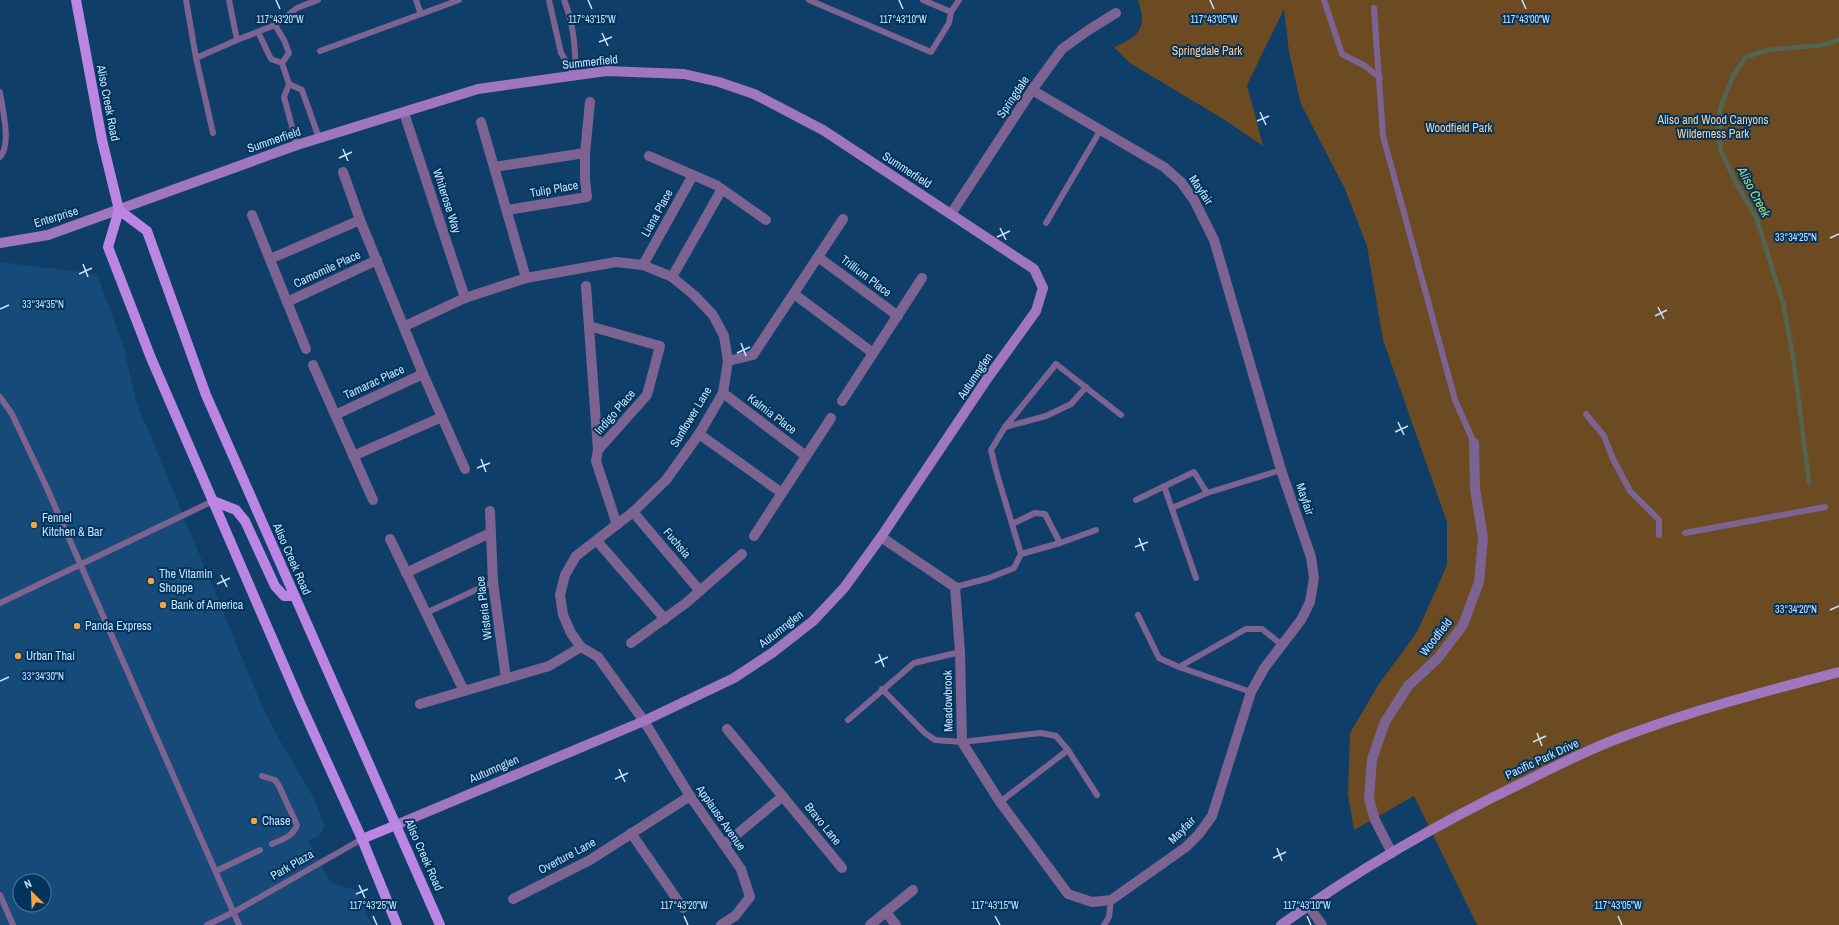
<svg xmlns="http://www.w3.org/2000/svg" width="1839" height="925" viewBox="0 0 1839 925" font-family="'Archivo Narrow',sans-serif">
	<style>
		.built { fill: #164a78; fill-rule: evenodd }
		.green { fill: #6d4b22 }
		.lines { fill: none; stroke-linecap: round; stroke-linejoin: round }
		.stream { stroke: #526552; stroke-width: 4.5 }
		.lane { stroke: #7d6391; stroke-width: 6 }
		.street { stroke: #7d6391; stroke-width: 10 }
		.secondary { stroke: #a077bf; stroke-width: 10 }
		.primary { stroke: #bb86e3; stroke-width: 10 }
		.ticks { fill: none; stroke: #cae2fc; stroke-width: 1.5 }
		.poi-dot { fill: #f2a541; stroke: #01345c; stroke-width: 1.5 }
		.labels { text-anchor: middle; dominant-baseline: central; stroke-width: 4; stroke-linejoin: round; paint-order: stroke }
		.park-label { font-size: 12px; fill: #fccf9d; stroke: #01345c }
		.street-label { font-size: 12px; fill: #cae2fc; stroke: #01345c }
		.poi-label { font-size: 12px; fill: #cae2fc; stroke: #01345c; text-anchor: start }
		.water-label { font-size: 13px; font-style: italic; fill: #b0de7b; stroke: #01345c }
		.ticks-label { font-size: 10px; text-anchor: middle; fill: #cae2fc; stroke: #01345c; stroke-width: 4; stroke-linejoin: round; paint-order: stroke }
	</style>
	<rect width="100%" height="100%" fill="#0f3f68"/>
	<path class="built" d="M0 262 97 274 124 348 136 401 262 706 280 741 310 791 325 825 320 835 308 841 331 883 356 890 372 925H0ZM20 881H44V905H20Z"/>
	<path class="green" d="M1138 0H1839V925H1477L1414 796 1354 830 1348 795 1350 733 1379 684 1417 632 1447 565V522L1383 340 1367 246 1345 189 1301 104 1289 52 1284 9 1247 85 1263 146 1225 120 1130 63 1114 47C1139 37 1148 27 1138 0Z"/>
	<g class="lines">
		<polyline class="stream" points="1809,482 1793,356 1783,303 1757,219 1735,181 1720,149 1720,109 1733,76 1746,57 1768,50 1822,45 1839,40"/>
		<g class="lane">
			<polyline points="186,0 196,58 237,40"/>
			<polyline points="229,0 237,40 275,25 297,8 318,0"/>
			<polyline points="416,0 421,14 459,0"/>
			<polyline points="549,0 561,53 575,75"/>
			<path d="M564 0C574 24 576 50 575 75"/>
			<polyline points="809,0 931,52 949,23 951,12"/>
			<polyline points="923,0 951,12 959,0"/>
			<polyline points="1324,0 1342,54 1365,66 1380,78"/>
			<polyline points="1374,8 1383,136 1455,400 1474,443"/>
			<polyline points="275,25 284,40 289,53 282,63"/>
			<polyline points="258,32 271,59 282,63"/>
			<polyline points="320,51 421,14"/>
			<polyline points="196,58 213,133"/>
			<polyline points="282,63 289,84 284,97 297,145"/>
			<polyline points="289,84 302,90 319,138"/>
			<path d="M0 92C2 108 12 144 0 157"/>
			<polyline points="1046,223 1100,131"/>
			<polyline points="0,397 12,414 46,486 239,925"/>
			<polyline points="1586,414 1604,436 1613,459 1630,491 1659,520 1659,535"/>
			<polyline points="1005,427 1046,416 1071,404 1086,387"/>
			<polyline points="1164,486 1196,578"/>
			<polyline points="1136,500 1194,472 1207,493 1281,470"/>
			<polyline points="1172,508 1207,493"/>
			<polyline points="1012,524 1035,513 1045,514 1060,543"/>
			<polyline points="1685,533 1825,507"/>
			<polyline points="1021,554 1060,543 1096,530"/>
			<polyline points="955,587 989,578 1014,568 1021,554 997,474 991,450 1005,427 1056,364 1121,415"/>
			<polyline points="0,603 213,501"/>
			<polyline points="426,613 493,582"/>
			<polyline points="1138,615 1159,658 1179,667 1251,692"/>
			<polyline points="1179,667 1246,629 1262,629 1282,645"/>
			<polyline points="882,689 925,733 935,740 962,742 1041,733 1056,736 1068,750 1097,795"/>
			<polyline points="848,720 914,663 960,652"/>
			<path d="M262 776 275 780 279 786 297 825C293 837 282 839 272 844"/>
			<polyline points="1000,802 1068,750"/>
			<polyline points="216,871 260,850"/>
			<polyline points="0,895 13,925"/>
			<polyline points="207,925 234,912 362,839"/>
			<polyline points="1104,925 1109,917 1111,900"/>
		</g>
		<g class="street">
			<polyline points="404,113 465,298"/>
			<polyline points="481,122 526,278"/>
			<polyline points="585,153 590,102"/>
			<polyline points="649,156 716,185 766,220"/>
			<polyline points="494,167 585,153 585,179 587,197 507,210"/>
			<polyline points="343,172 360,220 423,374 465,469"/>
			<polyline points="951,214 1032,90 1062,49 1090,29 1116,13"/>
			<polyline points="252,215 306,349"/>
			<polyline points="818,257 898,316"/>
			<polyline points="270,259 360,220"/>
			<polyline points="643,265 693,175"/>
			<polyline points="672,277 722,189"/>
			<polyline points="586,286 598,450 596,461 617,525"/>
			<polyline points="794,294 873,353"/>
			<polyline points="287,302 377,260"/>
			<polyline points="405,326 465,298 526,278 616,262 643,265 672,277 694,295 713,315 724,336 728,361 723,393 699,434 666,480 633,512 576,556 565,575 560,595 563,615 571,633 581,647 598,657 644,721 690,796 741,869 750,897 735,916 721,925"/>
			<polyline points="589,326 660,346 647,395 598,450"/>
			<polyline points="728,361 753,355 843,219"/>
			<polyline points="313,365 373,500"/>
			<polyline points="723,393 806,456"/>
			<polyline points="842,401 922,278"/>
			<polyline points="335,415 423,374"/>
			<polyline points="699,434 782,493"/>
			<polyline points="353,456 442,417"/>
			<polyline points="490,511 493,582 506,679"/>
			<polyline points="633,512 700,591"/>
			<polyline points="754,536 831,418"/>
			<polyline points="881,537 955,587 960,652 962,742 1000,802 1068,894 1092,902 1111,900 1186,847 1199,834 1212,816 1251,692 1265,667 1301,620 1310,602 1314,578 1311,557 1281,470 1214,240 1194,200 1181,182 1164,167 1032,90"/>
			<polyline points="390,539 464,691"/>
			<polyline points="597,541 665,619"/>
			<polyline points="406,573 490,533"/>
			<polyline points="631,643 686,603 742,554"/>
			<polyline points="420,704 549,666 581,647"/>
			<polyline points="727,729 842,868"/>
			<polyline points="631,833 683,908"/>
			<polyline points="724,845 783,796"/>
			<polyline points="1392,853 1375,820 1369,799 1372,759 1385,722 1408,686 1438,658 1463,625 1479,582 1483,538 1475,489 1474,443"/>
			<polyline points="513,899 590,860 690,796"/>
			<polyline points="1308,905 1322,925"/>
			<polyline points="886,912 896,925"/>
			<polyline points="870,925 913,890"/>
		</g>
		<g class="secondary">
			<polyline points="0,243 48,235 297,145 478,89 606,71 684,74 719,82 754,94 823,130 1034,269 1043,288 1036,311 987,379 881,537 844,588 813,621 772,653 734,678 644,721 396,825"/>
			<path d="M1281 925C1357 870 1441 822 1526 781 1558 765 1589 749 1622 737 1693 710 1766 691 1839 672"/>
		</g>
		<g class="primary">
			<polyline points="76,0 102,140 119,210 108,247 151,358 301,705 362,839 397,925"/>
			<polyline points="119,210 147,231 206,395 440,925"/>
			<polyline points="213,501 236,510 245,521 275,586 284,596 294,596"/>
			<polyline points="362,839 396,825"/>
		</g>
	</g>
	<path class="ticks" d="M276 0 280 9M588 0 592 9M899 0 903 9M1210 0 1214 9M1522 0 1526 9M602 33 608 46M599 42 612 37M1260 112 1266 125M1257 121 1269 116M343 149 348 161M339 158 352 152M1000 228 1006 240M997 237 1010 231M1830 238 1839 234M83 264 88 277M79 274 92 268M1658 307 1664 319M0 309 9 305M1655 316 1667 310M741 343 746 356M737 353 750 347M1398 422 1404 435M1395 432 1408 426M481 459 486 472M477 468 490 463M1139 538 1144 551M1135 547 1148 542M221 575 227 587M217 584 230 578M1830 610 1839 606M879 654 884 667M875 663 888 657M0 681 9 677M1537 733 1542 746M1533 742 1546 736M619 769 625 782M615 779 628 773M1277 848 1282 861M1273 858 1286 852M359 885 365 898M356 894 368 889M373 916 377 925M684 916 688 925M995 916 1000 925M1307 916 1311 925M1618 916 1622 925"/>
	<g class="poi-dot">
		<circle cx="34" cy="525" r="4"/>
		<circle cx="151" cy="581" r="4"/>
		<circle cx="163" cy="605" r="4"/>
		<circle cx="77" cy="626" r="4"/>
		<circle cx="18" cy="656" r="4"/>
		<circle cx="254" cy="821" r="4"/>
	</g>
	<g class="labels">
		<g class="park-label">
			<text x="1207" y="51">Springdale Park</text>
			<text x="1713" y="120">Aliso and Wood Canyons<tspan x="1713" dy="14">Wilderness Park</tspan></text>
			<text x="1459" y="128">Woodfield Park</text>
		</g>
		<g class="street-label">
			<text transform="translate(590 62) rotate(-6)">Summerfield</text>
			<text transform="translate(1013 97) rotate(-56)">Springdale</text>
			<text transform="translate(108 103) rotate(79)">Aliso Creek Road</text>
			<text transform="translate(274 140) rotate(-19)">Summerfield</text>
			<text transform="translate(907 170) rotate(33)">Summerfield</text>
			<text transform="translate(554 189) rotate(-10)">Tulip Place</text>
			<text transform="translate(1201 190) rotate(56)">Mayfair</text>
			<text transform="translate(447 201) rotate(72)">Whiterose Way</text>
			<text transform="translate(657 213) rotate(-61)">Liana Place</text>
			<text transform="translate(56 217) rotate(-17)">Enterprise</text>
			<text transform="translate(327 269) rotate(-25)">Camomile Place</text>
			<text transform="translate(866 276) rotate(37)">Trillium Place</text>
			<text transform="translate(975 376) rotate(-56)">Autumnglen</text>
			<text transform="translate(374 382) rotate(-25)">Tamarac Place</text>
			<text transform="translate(615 412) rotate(-49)">Indigo Place</text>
			<text transform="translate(772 414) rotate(37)">Kalmia Place</text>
			<text transform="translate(691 417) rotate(-59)">Sunflower Lane</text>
			<text transform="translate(1305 499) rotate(71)">Mayfair</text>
			<text transform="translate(677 543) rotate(50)">Fuchsia</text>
			<text transform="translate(292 559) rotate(66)">Aliso Creek Road</text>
			<text transform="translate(484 608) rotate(-97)">Wisteria Place</text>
			<text transform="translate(781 629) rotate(-38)">Autumnglen</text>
			<text transform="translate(1436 637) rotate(-52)">Woodfield</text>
			<text transform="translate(948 701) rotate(-91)">Meadowbrook</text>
			<text transform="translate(1542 759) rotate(-25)">Pacific Park Drive</text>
			<text transform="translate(494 769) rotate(-23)">Autumnglen</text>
			<text transform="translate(721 818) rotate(55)">Applause Avenue</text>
			<text transform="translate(823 824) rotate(51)">Bravo Lane</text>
			<text transform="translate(1182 830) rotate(-45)">Mayfair</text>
			<text transform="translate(424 855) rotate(66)">Aliso Creek Road</text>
			<text transform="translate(567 856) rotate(-28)">Overture Lane</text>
			<text transform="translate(292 865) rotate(-30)">Park Plaza</text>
		</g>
		<g class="poi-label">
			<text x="42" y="518">Fennel<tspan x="42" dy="14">Kitchen &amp; Bar</tspan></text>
			<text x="159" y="574">The Vitamin<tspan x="159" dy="14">Shoppe</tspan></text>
			<text x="171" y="605">Bank of America</text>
			<text x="85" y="626">Panda Express</text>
			<text x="26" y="656">Urban Thai</text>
			<text x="262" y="821">Chase</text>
		</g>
		<g class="water-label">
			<text transform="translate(1754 192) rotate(62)">Aliso Creek</text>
		</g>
	</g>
	<g class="ticks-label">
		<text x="280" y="23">117°43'20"W</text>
		<text x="592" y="23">117°43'15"W</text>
		<text x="903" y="23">117°43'10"W</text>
		<text x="1526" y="23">117°43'00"W</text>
		<text x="1214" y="23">117°43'05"W</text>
		<text x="1796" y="241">33°34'25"N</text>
		<text x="43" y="308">33°34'35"N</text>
		<text x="1796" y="613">33°34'20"N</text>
		<text x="43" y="680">33°34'30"N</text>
		<text x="373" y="909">117°43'25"W</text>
		<text x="684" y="909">117°43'20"W</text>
		<text x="995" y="909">117°43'15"W</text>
		<text x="1307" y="909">117°43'10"W</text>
		<text x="1618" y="909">117°43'05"W</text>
	</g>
	<g transform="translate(32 893) rotate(336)"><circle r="19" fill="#01345c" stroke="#517a9c"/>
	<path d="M0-3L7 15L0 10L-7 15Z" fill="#f2a541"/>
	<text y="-6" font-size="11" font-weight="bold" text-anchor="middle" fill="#cae2fc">N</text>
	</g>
</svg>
